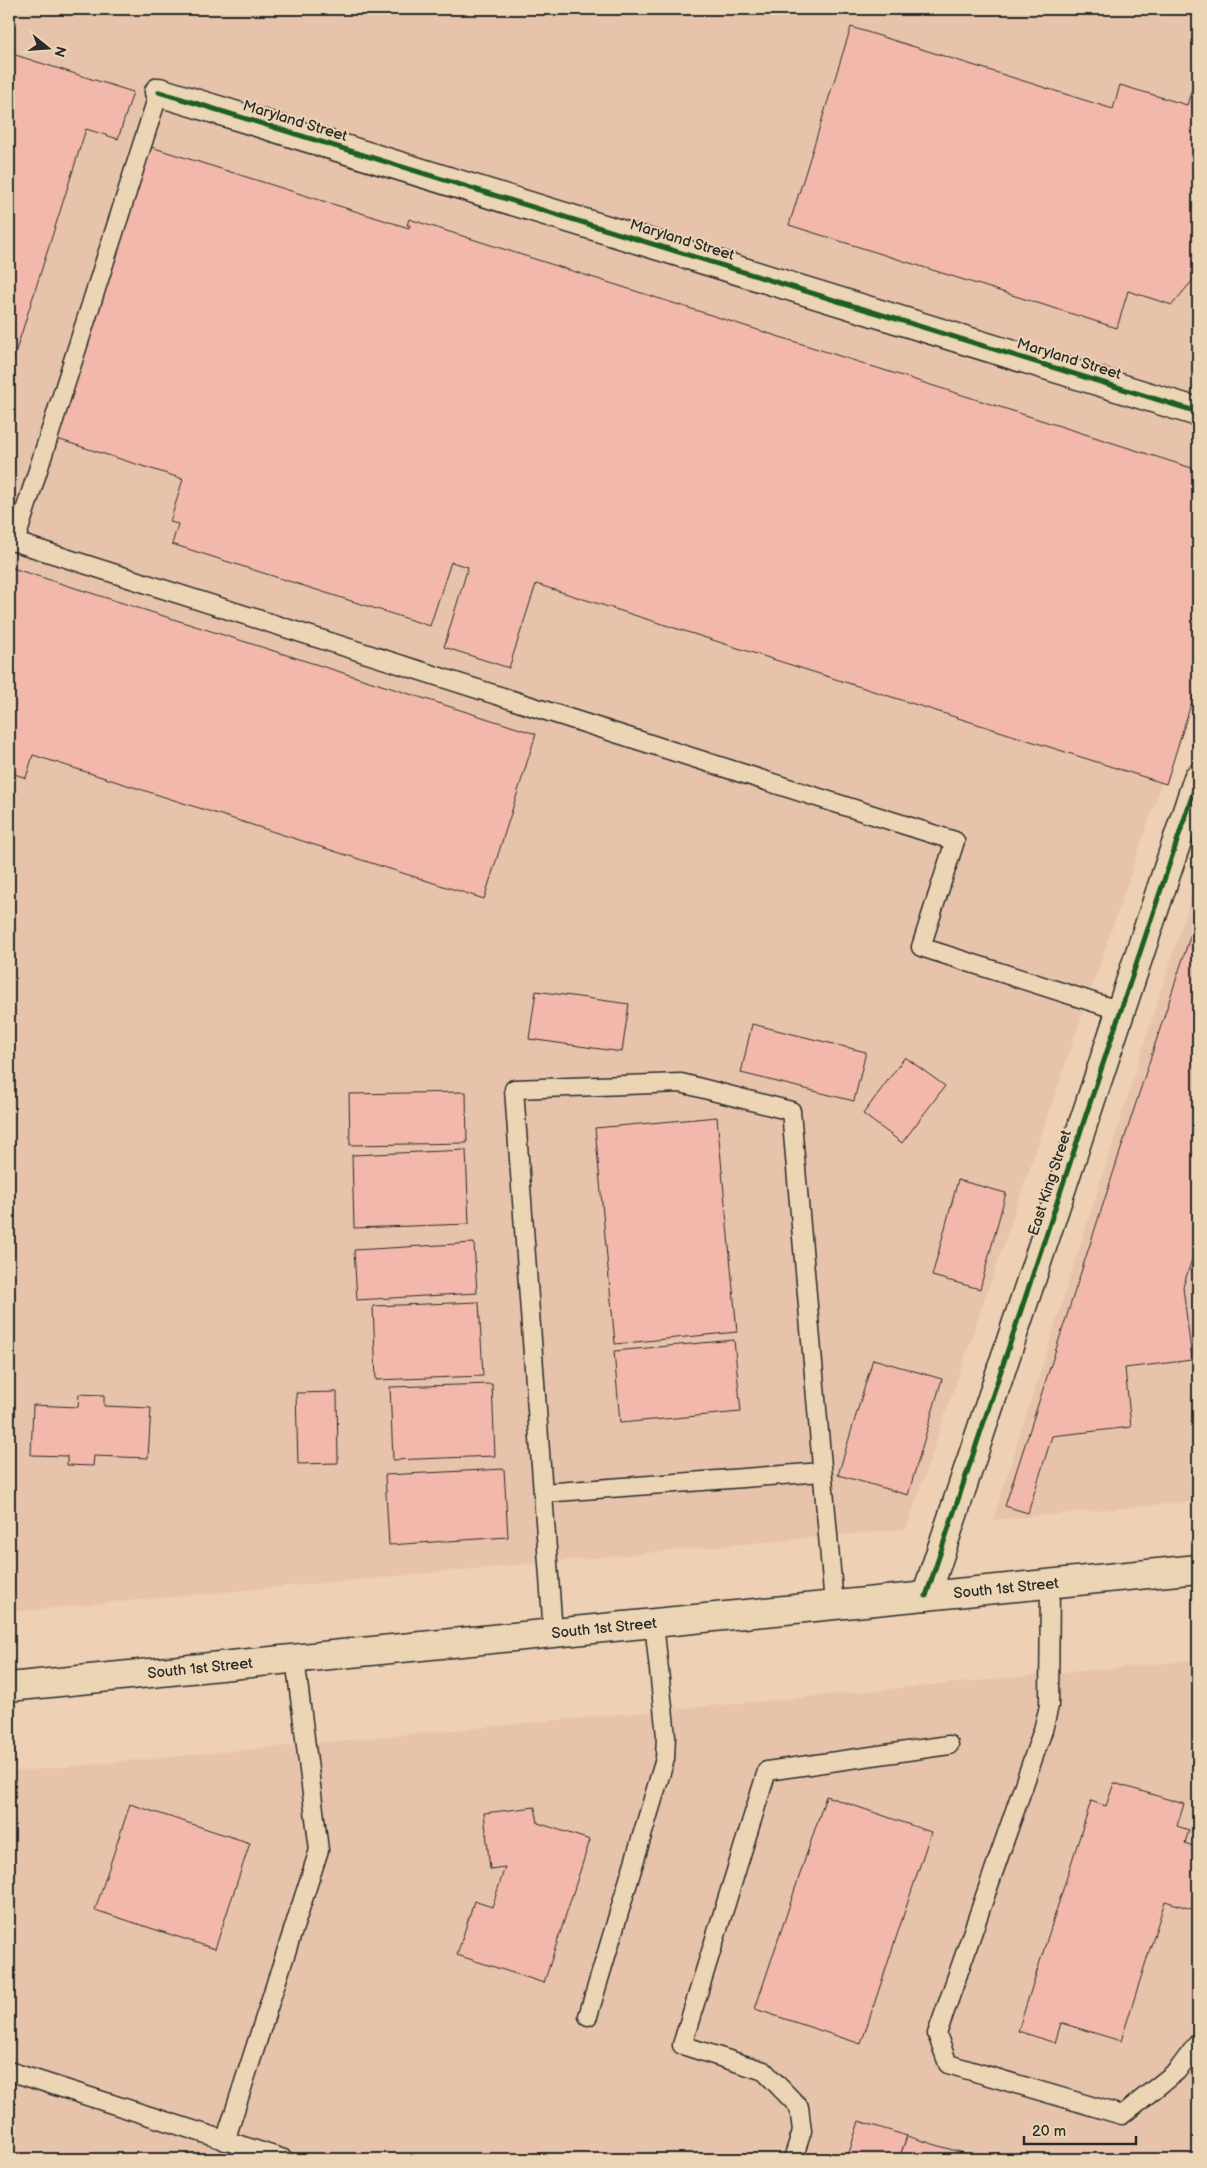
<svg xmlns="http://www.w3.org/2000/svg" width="1207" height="2168" viewBox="0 0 1207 2168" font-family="'Balsamiq Sans',sans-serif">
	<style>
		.built { fill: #e7c3ac }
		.building { fill: #f1b8ab; stroke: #2b2b2b }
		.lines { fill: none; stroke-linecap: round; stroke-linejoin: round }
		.service-casing { stroke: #2b2b2b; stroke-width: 21 }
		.minor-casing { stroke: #2b2b2b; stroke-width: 31 }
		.secondary-casing { stroke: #2b2b2b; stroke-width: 31 }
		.service { stroke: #ecd5b5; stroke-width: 18 }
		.minor { stroke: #ecd5b5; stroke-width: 28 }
		.secondary { stroke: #ecd5b5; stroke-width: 28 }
		.cycleway-casing { stroke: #ecd5b5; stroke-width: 8 }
		.cycleway { stroke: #1b5e20; stroke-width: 5 }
		.labels { text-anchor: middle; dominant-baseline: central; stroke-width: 4; stroke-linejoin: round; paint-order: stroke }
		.street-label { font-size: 15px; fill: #2b2b2b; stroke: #ecd5b5 }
	</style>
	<rect width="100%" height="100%" fill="#eed0b4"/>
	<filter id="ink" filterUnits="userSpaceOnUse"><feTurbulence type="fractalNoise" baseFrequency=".02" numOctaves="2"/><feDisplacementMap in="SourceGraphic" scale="10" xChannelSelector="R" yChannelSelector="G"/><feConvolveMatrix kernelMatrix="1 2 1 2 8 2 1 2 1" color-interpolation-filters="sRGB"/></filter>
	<g filter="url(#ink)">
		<g class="built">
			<polygon points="9,9 179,9 179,11 514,9 1198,9 1198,677 906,1529 9,1612"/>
			<polygon points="1198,875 1198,1501 993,1520"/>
			<polygon points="1198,1660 1198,2159 9,2159 9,1772"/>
		</g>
		<g class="building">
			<polygon points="851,27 1113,109 1120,85 1187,105 1198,69 1198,274 1172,305 1128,291 1117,328 789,225"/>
			<polygon points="9,53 133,92 118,139 86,129 9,373"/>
			<polygon points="151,147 409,228 410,225 407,225 409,219 1198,470 1198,682 1166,784 536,584 509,668 444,647 468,567 451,562 430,626 172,544 178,524 170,522 183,479 57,439"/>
			<polygon points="9,567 536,734 484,899 33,755 26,778 9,772"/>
			<polygon points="1198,912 1198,1241 1183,1287 1192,1360 1125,1368 1131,1427 1052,1436 1028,1513 1005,1506"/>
			<polygon points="536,991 629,1004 622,1052 529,1039"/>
			<polygon points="752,1024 866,1052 854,1101 741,1073"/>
			<polygon points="905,1057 945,1086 902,1143 863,1114"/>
			<polygon points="466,1092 467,1143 350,1145 349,1094"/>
			<polygon points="717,1117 737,1332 615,1344 595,1128"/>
			<polygon points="466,1150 469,1224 354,1228 352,1155"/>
			<polygon points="958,1180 1006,1193 980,1289 932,1276"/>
			<polygon points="474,1243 477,1293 357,1300 354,1250"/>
			<polygon points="479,1302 483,1376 376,1380 373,1306"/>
			<polygon points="734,1340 741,1412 620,1423 614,1351"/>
			<polygon points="873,1359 942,1379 908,1495 838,1475"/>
			<polygon points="492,1384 495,1456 393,1460 390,1387"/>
			<polygon points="337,1392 338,1463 298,1464 296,1393"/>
			<polygon points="79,1394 104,1395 104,1406 151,1408 148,1458 94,1456 93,1466 67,1465 67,1456 31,1455 33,1405 78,1407"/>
			<polygon points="504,1469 508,1537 389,1545 385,1475"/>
			<polygon points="1114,1783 1184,1804 1177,1826 1189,1830 1185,1843 1198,1848 1198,1911 1165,1901 1121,2041 1061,2023 1055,2043 1018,2031 1091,1801 1106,1806"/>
			<polygon points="826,1796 931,1832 861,2044 755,2009"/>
			<polygon points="130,1804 250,1843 215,1949 95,1910"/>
			<polygon points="535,1807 538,1823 590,1840 544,1983 457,1955 474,1901 492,1907 505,1867 490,1869 484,1813"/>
			<polygon points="859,2121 907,2136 899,2159 847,2159"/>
			<polygon points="907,2136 982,2159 899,2159"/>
		</g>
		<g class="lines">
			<defs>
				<g id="service">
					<polyline points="9,540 955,841 921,947 1121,1011"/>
					<polyline points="15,542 159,92"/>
					<polyline points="543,1493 822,1472"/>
					<polyline points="1050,1583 1049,1706 1043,1730 937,2034 948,2064 1122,2115 1177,2071 1198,2043"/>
					<polyline points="553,1633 514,1089 681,1083 791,1111 834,1604"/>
					<polyline points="588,2016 665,1759 666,1736 654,1623"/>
					<polyline points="9,2071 284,2159"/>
					<polyline points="225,2141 319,1850 295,1658"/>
					<polyline points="793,2159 802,2131 799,2107 764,2071 682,2045 767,1771 949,1745"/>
				</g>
				<g id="minor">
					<polyline points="159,92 1198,412"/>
					<polyline points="926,1596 1198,778"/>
				</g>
				<g id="secondary">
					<path id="s1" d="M9 1687 1198 1569"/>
				</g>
			</defs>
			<use href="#service" class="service-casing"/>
			<use href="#minor" class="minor-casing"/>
			<use href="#secondary" class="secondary-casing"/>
			<use href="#service" class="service"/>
			<use href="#minor" class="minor"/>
			<use href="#secondary" class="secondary"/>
			<defs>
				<g id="cycleway">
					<polyline points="159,92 1198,412"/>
					<polyline points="926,1596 1198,778"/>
				</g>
			</defs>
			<use href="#cycleway" class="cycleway-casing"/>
			<use href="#cycleway" class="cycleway"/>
		</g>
	</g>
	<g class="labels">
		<g class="street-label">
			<text transform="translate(295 121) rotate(17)">Maryland Street</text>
			<text transform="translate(682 240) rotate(17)">Maryland Street</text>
			<text transform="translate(1069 359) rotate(17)">Maryland Street</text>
			<text transform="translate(1050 1183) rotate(-72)">East King Street</text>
			<text stroke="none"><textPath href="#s1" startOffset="1002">South 1st Street</textPath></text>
			<text stroke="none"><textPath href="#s1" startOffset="598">South 1st Street</textPath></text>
			<text stroke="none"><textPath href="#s1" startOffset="192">South 1st Street</textPath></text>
		</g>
	</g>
	<rect width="1207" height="2168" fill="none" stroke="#ecd5b5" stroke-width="30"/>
	<rect x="15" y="15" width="1177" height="2138" fill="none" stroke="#2b2b2b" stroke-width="2" filter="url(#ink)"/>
	<g transform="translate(48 48) rotate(107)" stroke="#ecd5b5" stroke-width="4" paint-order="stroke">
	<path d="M0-4L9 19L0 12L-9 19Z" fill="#2b2b2b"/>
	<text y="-8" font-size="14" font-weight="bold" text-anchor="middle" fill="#2b2b2b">N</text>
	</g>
	<path d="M1024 2136v8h112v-8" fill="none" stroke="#2b2b2b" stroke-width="2.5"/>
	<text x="1032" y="2136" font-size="15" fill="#2b2b2b" stroke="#ecd5b5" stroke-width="4" paint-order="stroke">20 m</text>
</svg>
